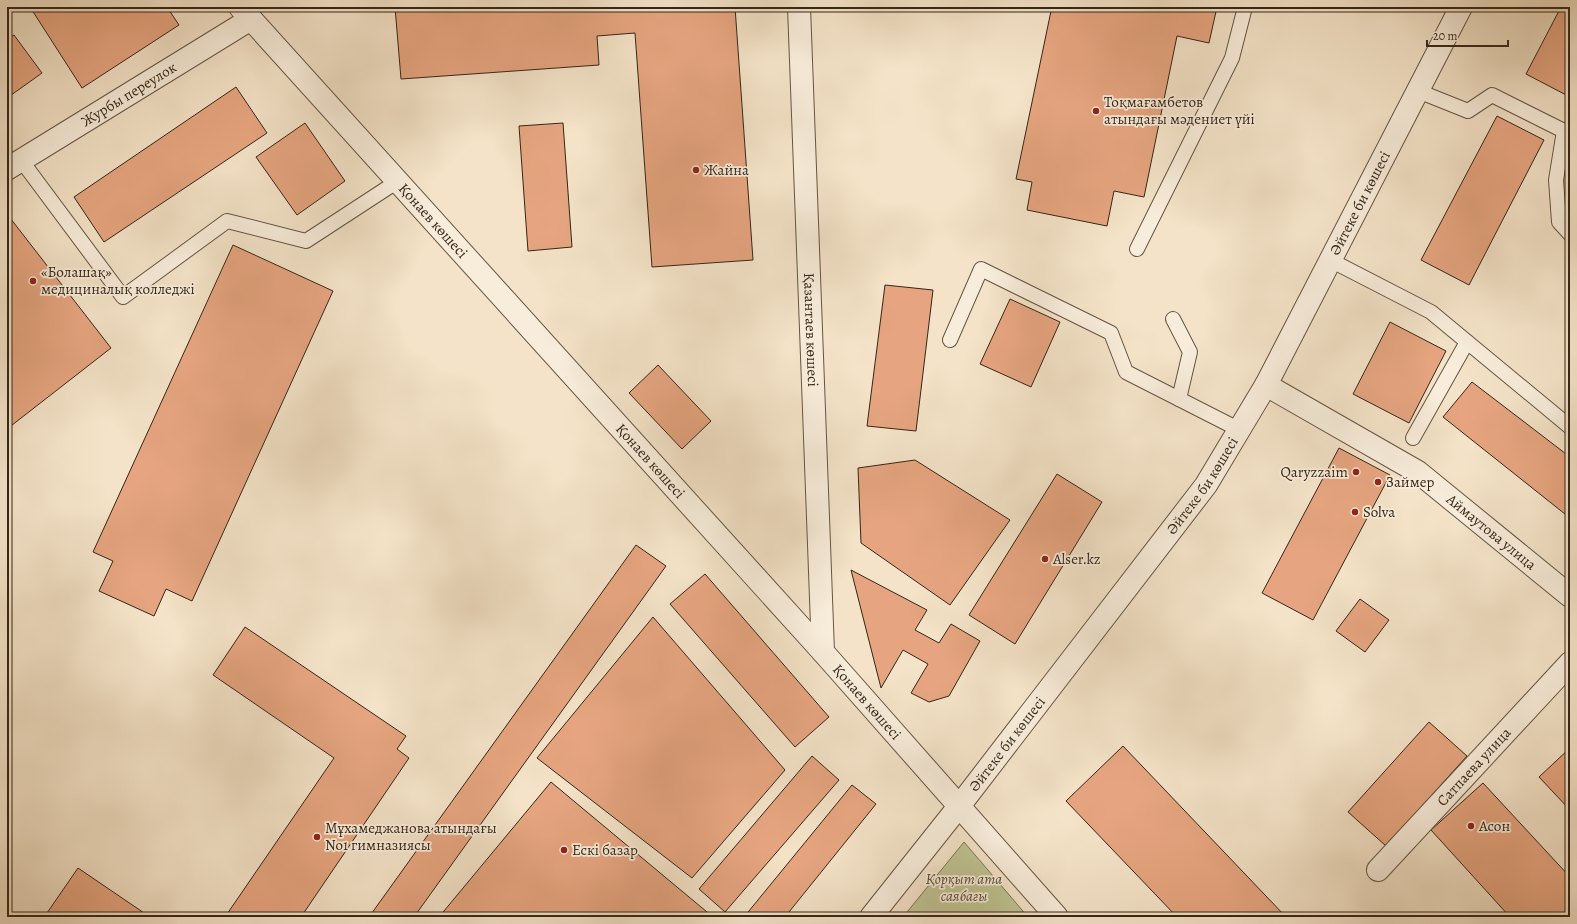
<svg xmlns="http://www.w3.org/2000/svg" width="1577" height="924" viewBox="0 0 1577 924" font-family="Alegreya,serif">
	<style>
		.green { fill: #bfc393; stroke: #7a7456 }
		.building { fill: #e6a580; stroke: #342619 }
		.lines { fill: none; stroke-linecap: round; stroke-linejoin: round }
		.service-casing { stroke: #645545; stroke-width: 16 }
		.minor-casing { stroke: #645545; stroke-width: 24 }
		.tertiary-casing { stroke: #645545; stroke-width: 24 }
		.service { stroke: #f8eddb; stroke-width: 14 }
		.minor { stroke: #f8eddb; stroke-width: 22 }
		.tertiary { stroke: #f8eddb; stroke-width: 22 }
		.poi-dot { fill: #8f2418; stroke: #f8eddb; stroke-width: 1.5 }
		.labels { text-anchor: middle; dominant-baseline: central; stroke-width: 3.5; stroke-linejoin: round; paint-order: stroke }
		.street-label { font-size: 15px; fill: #342619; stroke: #f8eddb }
		.poi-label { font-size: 15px; fill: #342619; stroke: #f8eddb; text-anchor: start }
		.park-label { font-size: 15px; font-style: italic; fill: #574d38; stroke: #f8eddb }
	</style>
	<rect width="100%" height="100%" fill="#f4e3c8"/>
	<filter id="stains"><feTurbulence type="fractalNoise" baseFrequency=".005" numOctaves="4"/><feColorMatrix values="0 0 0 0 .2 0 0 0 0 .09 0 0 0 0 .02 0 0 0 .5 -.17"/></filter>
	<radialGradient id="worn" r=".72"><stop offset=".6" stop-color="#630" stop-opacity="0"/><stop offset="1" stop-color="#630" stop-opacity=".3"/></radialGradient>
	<polygon class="green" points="964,842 1028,917 903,917"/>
	<g class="building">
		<polygon points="30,7 167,7 179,25 82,88"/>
		<polygon points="395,7 735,7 753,260 652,267 635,33 597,36 599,65 401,79"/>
		<polygon points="1031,7 1217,7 1209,43 1177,36 1144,197 1114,191 1107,226 1027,210 1032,182 1016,179 1051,11"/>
		<polygon points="1561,7 1570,7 1570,97 1526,74"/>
		<polygon points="14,35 42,73 7,98 7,39"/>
		<polygon points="236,87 267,133 104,242 74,197"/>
		<polygon points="1497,116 1544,140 1469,285 1421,260"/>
		<polygon points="305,123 345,181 297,215 256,157"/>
		<polygon points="563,123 572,247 528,251 519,126"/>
		<polygon points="7,214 111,348 7,429"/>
		<polygon points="233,245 333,291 192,601 166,589 154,616 99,591 113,561 93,552"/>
		<polygon points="885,285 933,290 916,431 867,426"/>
		<polygon points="1010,299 1060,322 1031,387 980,364"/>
		<polygon points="1390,322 1446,351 1409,423 1353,394"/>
		<polygon points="658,365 711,421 682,449 629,393"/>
		<polygon points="1472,382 1570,457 1570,518 1443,417"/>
		<polygon points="1339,448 1390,475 1313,620 1262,593"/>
		<polygon points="915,460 1010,520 950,605 861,543 858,468"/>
		<polygon points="1057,474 1102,502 1015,644 969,615"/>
		<polygon points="636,545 666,566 414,917 369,917"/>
		<polygon points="851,570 927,610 915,630 939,643 951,624 980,641 949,696 929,702 911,693 928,664 903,650 881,688"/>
		<polygon points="705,574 829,717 795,747 670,604"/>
		<polygon points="1360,599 1389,620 1365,652 1336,631"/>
		<polygon points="653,617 785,770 692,878 537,758"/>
		<polygon points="245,627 406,736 397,749 409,758 301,917 225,917 334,758 213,675"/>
		<polygon points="1429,722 1467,756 1386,846 1348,812"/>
		<polygon points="1123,746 1286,917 1177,917 1066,801"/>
		<polygon points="1570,748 1570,810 1539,777"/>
		<polygon points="812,756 839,780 725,912 699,889"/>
		<polygon points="551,782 713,917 439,917"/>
		<polygon points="1483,783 1570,877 1570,908 1560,917 1510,917 1431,830"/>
		<polygon points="852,785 876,804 785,917 744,917"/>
		<polygon points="78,868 150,917 53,917 47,913"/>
	</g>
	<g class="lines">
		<defs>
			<g id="service">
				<polyline points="1418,91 1468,111 1492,95 1564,131 1556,180 1559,222 1570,234"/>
				<polyline points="21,160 123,297 227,221 306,241 398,181"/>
				<polyline points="1137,249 1232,58 1245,7"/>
				<polyline points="1330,260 1431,312 1570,427"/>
				<polyline points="1173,319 1190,352 1179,399"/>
				<polyline points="950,340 981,269 1111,333 1126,372 1240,430"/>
				<polyline points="1413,438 1467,342"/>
			</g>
			<g id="minor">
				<path id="s1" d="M799 7 823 652"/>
				<path id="s2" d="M7 169 251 19"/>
				<path id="s3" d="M1266 385 1418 472 1570 596"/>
				<path id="s4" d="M1378 870 1570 663"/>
			</g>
			<g id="tertiary">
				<path id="s5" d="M240 7 823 652 1057 917"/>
				<path id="s6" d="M871 917 960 805 1206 485 1266 385 1461 7"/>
			</g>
		</defs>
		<use href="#service" class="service-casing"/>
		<use href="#minor" class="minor-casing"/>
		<use href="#tertiary" class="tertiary-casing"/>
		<use href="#service" class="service"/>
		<use href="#minor" class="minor"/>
		<use href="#tertiary" class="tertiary"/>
	</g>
	<g class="poi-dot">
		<circle cx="1096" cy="111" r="4"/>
		<circle cx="696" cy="170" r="4"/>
		<circle cx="33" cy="281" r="4"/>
		<circle cx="1356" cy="472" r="4"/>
		<circle cx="1378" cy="482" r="4"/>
		<circle cx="1355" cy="512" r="4"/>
		<circle cx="1045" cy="559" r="4"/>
		<circle cx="1471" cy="826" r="4"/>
		<circle cx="317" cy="837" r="4"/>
		<circle cx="564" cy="850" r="4"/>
	</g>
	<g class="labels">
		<g class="street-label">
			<text stroke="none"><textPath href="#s2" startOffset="143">Журбы переулок</textPath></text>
			<text stroke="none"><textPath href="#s6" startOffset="868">Әйтеке би көшесі</textPath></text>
			<text stroke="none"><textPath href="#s5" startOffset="288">Қонаев көшесі</textPath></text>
			<text stroke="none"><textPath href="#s1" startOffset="323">Қазантаев көшесі</textPath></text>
			<text stroke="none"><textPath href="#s5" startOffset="612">Қонаев көшесі</textPath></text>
			<text stroke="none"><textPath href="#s6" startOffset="544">Әйтеке би көшесі</textPath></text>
			<text stroke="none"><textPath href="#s3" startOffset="270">Аймаутова улица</textPath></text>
			<text stroke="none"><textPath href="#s5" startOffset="936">Қонаев көшесі</textPath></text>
			<text stroke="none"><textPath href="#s6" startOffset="220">Әйтеке би көшесі</textPath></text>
			<text stroke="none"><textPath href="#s4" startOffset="141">Сатпаева улица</textPath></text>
		</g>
		<g class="poi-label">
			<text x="1104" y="102">Тоқмағамбетов<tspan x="1104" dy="17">атындағы мәдениет үйі</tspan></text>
			<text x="704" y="170">Жайна</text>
			<text x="41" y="272">«Болашақ»<tspan x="41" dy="17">медициналық колледжі</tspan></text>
			<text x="1348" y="472" text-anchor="end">Qaryzzaim</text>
			<text x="1386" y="482">Займер</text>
			<text x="1363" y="512">Solva</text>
			<text x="1053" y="559">Alser.kz</text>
			<text x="1479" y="826">Асон</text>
			<text x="325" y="828">Мұхамеджанова атындағы<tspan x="325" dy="17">No1 гимназиясы</tspan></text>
			<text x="572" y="850">Ескі базар</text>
		</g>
		<g class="park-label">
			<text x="964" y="879">Қорқыт ата<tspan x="964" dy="17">саябағы</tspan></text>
		</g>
	</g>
	<rect width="1577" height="924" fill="none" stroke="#f4e3c8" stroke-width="24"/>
	<rect x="8" y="8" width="1561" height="908" fill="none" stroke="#342619" stroke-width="2"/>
	<rect x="12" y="12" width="1553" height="900" fill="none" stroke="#342619"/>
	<path d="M1427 40v6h81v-6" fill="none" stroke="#342619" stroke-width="2"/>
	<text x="1433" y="40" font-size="12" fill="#342619" stroke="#f8eddb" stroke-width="3" paint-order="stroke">20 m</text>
	<rect width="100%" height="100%" filter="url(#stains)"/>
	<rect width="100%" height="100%" fill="url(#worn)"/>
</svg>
